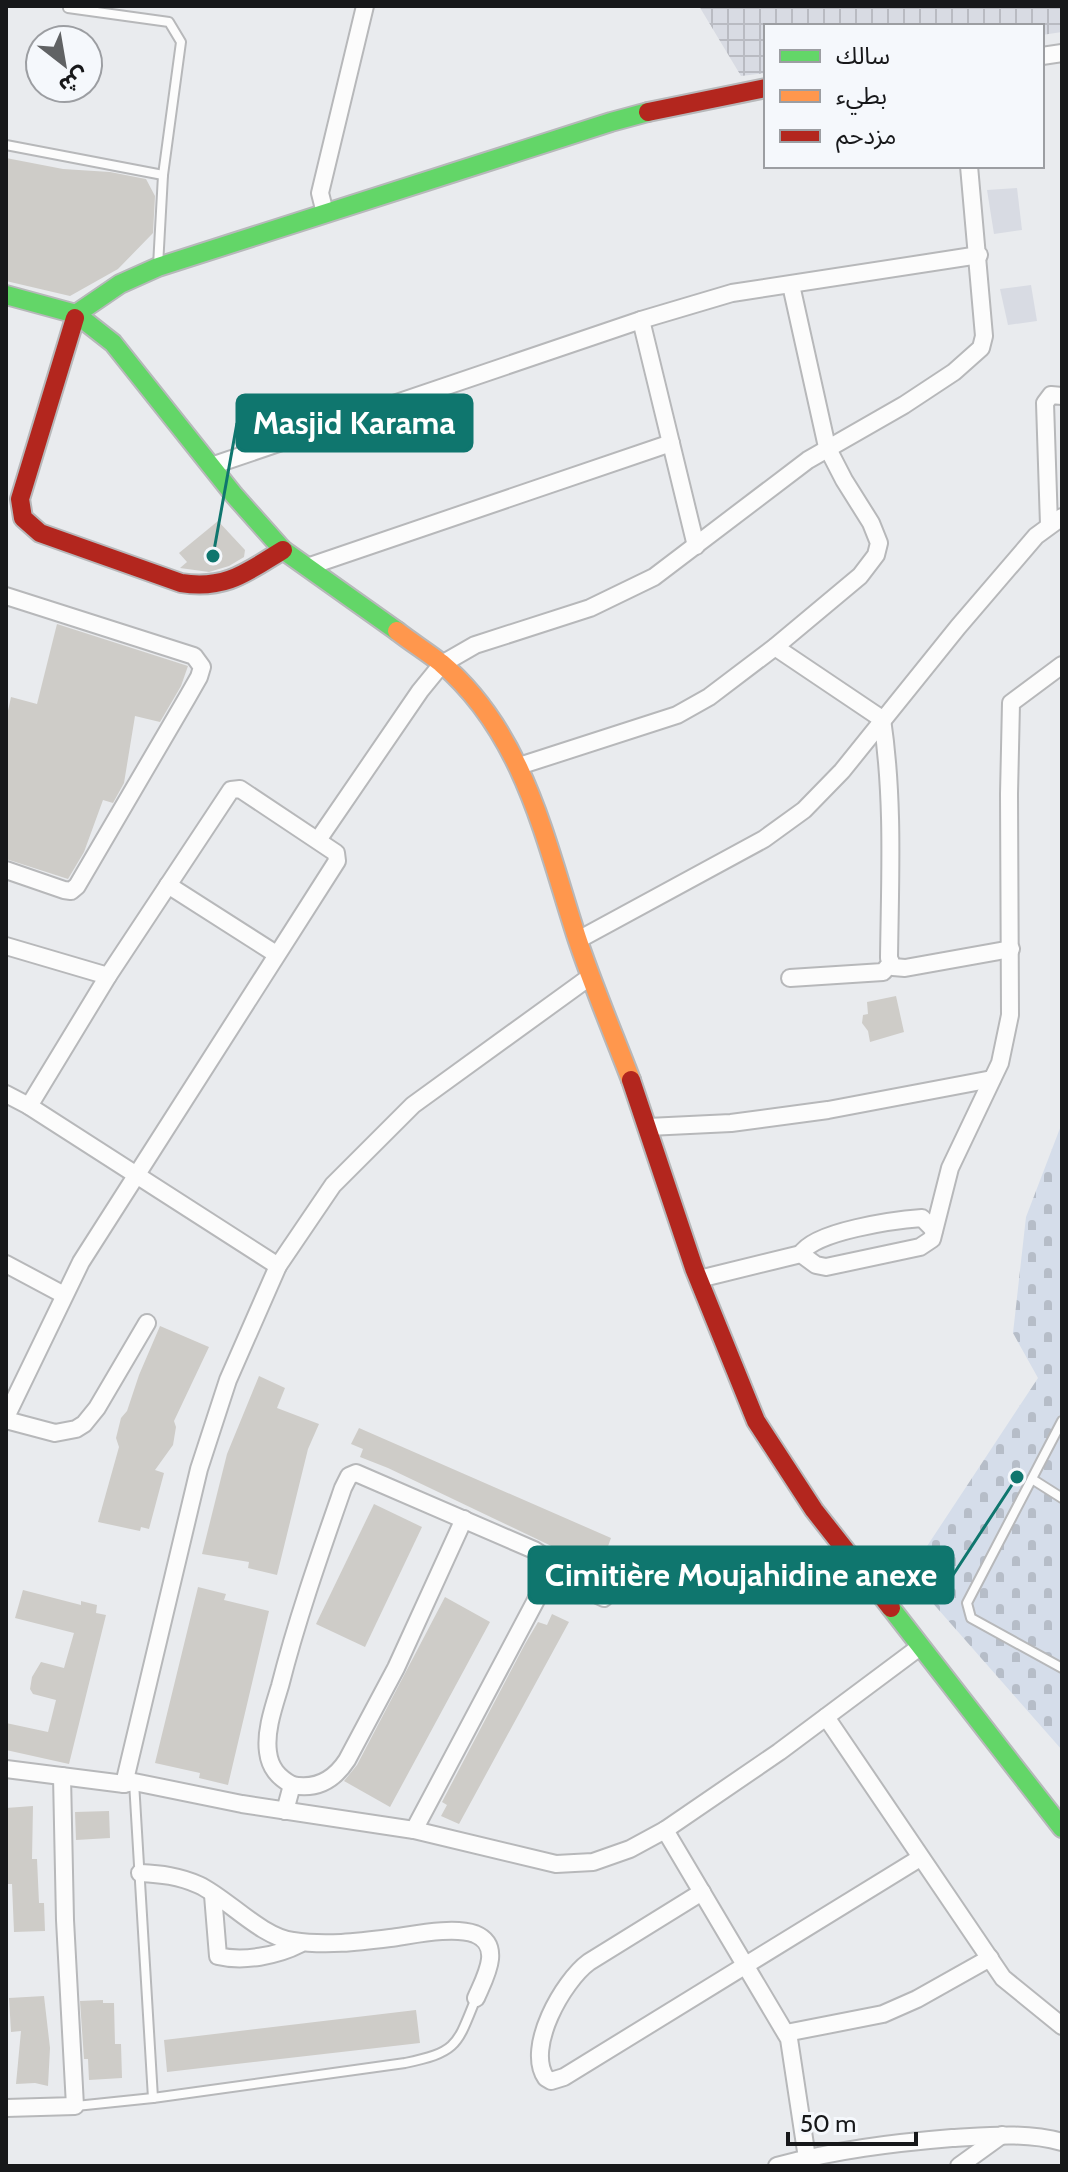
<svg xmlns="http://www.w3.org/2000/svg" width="1068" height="2172" viewBox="0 0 1068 2172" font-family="Cabin,'Noto Sans Arabic',sans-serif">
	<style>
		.built { fill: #d8dbe3 }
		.industrial { fill: url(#industrial-grid) }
		.cemetery { fill: url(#cemetery-stones) }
		.building { fill: #ceccc8 }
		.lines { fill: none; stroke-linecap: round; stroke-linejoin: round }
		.lane-casing { stroke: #b7b8ba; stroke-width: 12 }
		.street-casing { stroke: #b7b8ba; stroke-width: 20 }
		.fast-casing { stroke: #b7b8ba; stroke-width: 22 }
		.slow-casing { stroke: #b7b8ba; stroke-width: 22 }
		.jam-casing { stroke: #b7b8ba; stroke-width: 22 }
		.lane { stroke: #fcfcfc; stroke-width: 8 }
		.street { stroke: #fcfcfc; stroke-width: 16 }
		.fast { stroke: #63d668; stroke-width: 18 }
		.slow { stroke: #ff974d; stroke-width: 18 }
		.jam { stroke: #b3261e; stroke-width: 18 }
		.leader { fill: none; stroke: #0f766e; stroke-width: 3 }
		.callout-dot { fill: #0f766e; stroke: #f5f8fc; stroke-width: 3 }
		.callout { fill: #0f766e; stroke: #0f766e; stroke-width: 3 }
		.callout-label { font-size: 32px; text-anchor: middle; font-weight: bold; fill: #fff }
	</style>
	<defs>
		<pattern id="industrial-grid" width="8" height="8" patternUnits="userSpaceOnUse" patternTransform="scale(2)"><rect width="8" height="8" fill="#d8dbe3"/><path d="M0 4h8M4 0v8" fill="none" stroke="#b9bbc2"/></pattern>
		<pattern id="cemetery-stones" width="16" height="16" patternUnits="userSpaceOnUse" patternTransform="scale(2)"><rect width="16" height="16" fill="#d5ddea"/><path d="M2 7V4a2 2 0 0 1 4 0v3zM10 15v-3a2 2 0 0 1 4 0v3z" fill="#b6bdc8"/></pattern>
	</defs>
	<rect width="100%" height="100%" fill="#e9ebee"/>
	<g class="built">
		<polygon points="1017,188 1022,230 994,234 987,190"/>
		<polygon points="1031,285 1037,321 1008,325 1000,289"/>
	</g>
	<polygon class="industrial" points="699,6 1062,6 1062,32 1042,35 1042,26 766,26 766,73 741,76"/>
	<polygon class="cemetery" points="1062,1123 1062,1750 908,1575 1038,1378 1013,1333 1026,1217"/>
	<g class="building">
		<polygon points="6,158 63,169 110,172 146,179 155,196 153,233 118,269 70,296 6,281"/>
		<polygon points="218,521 245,550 244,557 229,566 209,572 180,568 187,562 179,553"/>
		<polygon points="57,624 188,666 181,686 160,722 135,716 124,783 113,803 103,800 84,852 68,879 6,859 6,720 11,697 37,704"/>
		<polygon points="896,996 904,1032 870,1042 868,1031 862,1023 863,1015 868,1014 867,1002"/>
		<polygon points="160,1326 209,1347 174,1421 176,1427 173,1445 155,1470 164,1473 149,1529 141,1527 140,1531 98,1522 119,1447 116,1438 121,1418 127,1411 139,1375"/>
		<polygon points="259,1376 285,1388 277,1408 319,1424 308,1449 277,1575 248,1568 249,1562 202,1554 227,1454"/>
		<polygon points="359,1428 611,1538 603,1560 591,1554 588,1561 566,1553 388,1468 360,1457 363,1449 351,1444"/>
		<polygon points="374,1504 422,1527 365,1647 316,1624"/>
		<polygon points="198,1587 226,1594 224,1600 269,1611 228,1785 199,1778 200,1773 155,1763"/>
		<polygon points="23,1590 81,1605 81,1601 97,1605 96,1613 106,1615 69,1764 6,1750 6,1723 48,1732 56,1700 33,1694 30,1689 32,1677 41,1662 64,1668 74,1633 15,1618"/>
		<polygon points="445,1597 490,1622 390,1807 344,1781 357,1765"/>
		<polygon points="552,1614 569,1622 459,1824 441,1816 447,1805 442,1802 525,1644 538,1622 547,1625"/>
		<polygon points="33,1806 32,1859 37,1859 39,1903 44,1903 45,1931 14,1932 12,1884 6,1884 6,1808"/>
		<polygon points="109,1811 110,1838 76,1840 75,1812"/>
		<polygon points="44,1996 50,2048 48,2086 35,2083 16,2084 21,2031 11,2032 9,1998"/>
		<polygon points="103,2000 103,2003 114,2003 115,2044 121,2044 122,2078 89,2080 88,2059 84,2059 80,2001"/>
		<polygon points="416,2010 420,2043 167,2072 164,2040"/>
	</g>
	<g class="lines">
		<defs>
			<g id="lane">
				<polyline points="68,8 169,22 181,42 163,175 158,266"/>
				<polyline points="6,145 163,175"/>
				<polyline points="1062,1421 967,1603 971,1618 1062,1668"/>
				<polyline points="1032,1479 1062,1498"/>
				<polyline points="134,1782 153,2098"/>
				<path d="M76 2106 153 2098 405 2063C458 2052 457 2045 476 1998"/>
			</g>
			<g id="street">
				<polyline points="1042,56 1062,53"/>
				<polyline points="325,213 320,193 365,6"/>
				<polyline points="641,320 696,546"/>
				<polyline points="211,466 641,320 732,293 979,255"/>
				<polyline points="1049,525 1045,403 1051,395 1062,396"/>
				<polyline points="307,567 671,443"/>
				<polyline points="6,596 194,656 202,667 199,677 187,698 77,886 71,891 64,890 6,870"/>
				<path d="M775 647 882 719C894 799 890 878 889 958L893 967 905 968 1011 949"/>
				<polyline points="519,766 677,715 709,697 775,647 860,576 876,555 879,543 871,523 844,480 827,447 791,285"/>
				<polyline points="318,840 420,691 442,664 475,645 590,608 654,577 808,460 904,405 954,372 981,348 984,336 969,166"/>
				<polyline points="168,885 276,954"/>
				<polyline points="578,940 764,839 804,810 842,771 958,627 1036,536 1062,517"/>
				<polyline points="6,946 108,976"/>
				<polyline points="790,978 883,972 891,963"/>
				<polyline points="6,1094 29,1106 278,1266"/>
				<polyline points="648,1127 731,1123 828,1110 992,1079"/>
				<path d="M801 1254C814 1231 895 1220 922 1218L934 1230"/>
				<polyline points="6,1264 64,1295"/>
				<polyline points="699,1279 801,1254 816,1265 826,1267 920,1247 932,1239 950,1168 1000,1063 1010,1015 1009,794 1011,703 1062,665"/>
				<polyline points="6,1417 81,1262 337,861 336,853 240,789 231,790 108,976 29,1106"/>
				<polyline points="6,1420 55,1433 76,1429 84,1424 97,1408 147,1323"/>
				<polyline points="552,1574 604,1598"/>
				<polyline points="826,1717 1003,1978 1062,2026"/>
				<polyline points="6,1769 124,1784 134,1782 242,1804 414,1830 556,1864 593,1862 630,1849 665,1830 779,1752 921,1646"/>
				<polyline points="124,1784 199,1469 228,1380 278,1266 333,1185 413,1105 591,976"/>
				<path d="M292 1785C316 1790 334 1780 347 1760L396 1668 464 1519"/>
				<path d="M285 1811 292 1785C278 1777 270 1768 268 1752 265 1731 274 1706 280 1686 297 1619 320 1554 343 1488L349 1476 356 1473 534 1550 548 1559 553 1568 414 1830"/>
				<polyline points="665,1830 789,2039 807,2158"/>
				<path d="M140 1873C161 1874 179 1876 199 1885 227 1898 261 1937 293 1941 325 1946 358 1942 390 1938 413 1935 453 1926 475 1934 504 1946 484 1979 476 1998"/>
				<path d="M702 1892 589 1962C563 1981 525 2048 546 2078L551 2081 564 2077 920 1858"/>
				<path d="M213 1895 218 1956C243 1962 277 1956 300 1944"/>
				<polyline points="786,2033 883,2014 917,1999 990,1958"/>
				<polyline points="6,2108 75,2106 65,1920 62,1776"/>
				<path d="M777 2166C835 2150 892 2143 952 2138 989 2136 1026 2132 1062 2142"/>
				<polyline points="959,2166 1002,2135"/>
			</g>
			<g id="fast">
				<polyline points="6,295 76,314 113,343 234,495 283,550 397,631"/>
				<polyline points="75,318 76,314 120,284 158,267 611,122 648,112"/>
				<polyline points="891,1608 1062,1828"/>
			</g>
			<path id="slow" d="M397 631C411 642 427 652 441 663 524 733 545 840 577 938 593 986 613 1033 631 1080"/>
			<g id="jam">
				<polyline points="648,112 766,88"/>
				<path d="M75 318 20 499 23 518 40 533 181 583C226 590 247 572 283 550"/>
				<polyline points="631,1080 694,1268 756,1421 814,1510 891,1608"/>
			</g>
		</defs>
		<use href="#lane" class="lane-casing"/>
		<use href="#street" class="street-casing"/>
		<use href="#fast" class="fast-casing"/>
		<use href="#slow" class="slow-casing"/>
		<use href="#jam" class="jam-casing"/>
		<use href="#lane" class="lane"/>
		<use href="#street" class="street"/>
		<use href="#fast" class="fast"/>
		<use href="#slow" class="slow"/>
		<use href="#jam" class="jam"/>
	</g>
	<path class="leader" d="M213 556L237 423M1017 1477L953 1575"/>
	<g class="callout-dot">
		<circle cx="213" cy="556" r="8"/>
		<circle cx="1017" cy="1477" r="8"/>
	</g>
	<g class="callout">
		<rect x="237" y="395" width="235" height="56" rx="8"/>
		<rect x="529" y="1547" width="424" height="56" rx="8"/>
	</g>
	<g class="callout-label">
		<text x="354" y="434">Masjid Karama</text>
		<text x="741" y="1586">Cimitière Moujahidine anexe</text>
	</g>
	<rect width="1068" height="2172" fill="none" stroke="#17181a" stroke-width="16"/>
	<rect x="764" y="24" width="280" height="144" fill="#f5f8fc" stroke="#9c9ea2" stroke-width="2"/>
	<rect x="780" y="50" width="40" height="12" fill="#63d668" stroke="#9c9ea2" stroke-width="2"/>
	<text x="836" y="64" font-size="24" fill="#17181a">سالك</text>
	<rect x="780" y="90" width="40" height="12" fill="#ff974d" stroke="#9c9ea2" stroke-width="2"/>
	<text x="836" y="104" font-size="24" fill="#17181a">بطيء</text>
	<rect x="780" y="130" width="40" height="12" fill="#b3261e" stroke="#9c9ea2" stroke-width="2"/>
	<text x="836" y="144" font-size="24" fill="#17181a">مزدحم</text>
	<g transform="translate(64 64) rotate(149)"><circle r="38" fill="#f5f8fc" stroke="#9c9ea2" stroke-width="2"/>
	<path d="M0-6L14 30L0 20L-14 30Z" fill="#606264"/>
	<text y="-12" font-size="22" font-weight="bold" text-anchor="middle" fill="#17181a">ش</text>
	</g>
	<path d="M788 2132v12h128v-12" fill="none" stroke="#17181a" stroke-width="4"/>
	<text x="800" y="2132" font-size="24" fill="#17181a" stroke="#f5f8fc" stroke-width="6" paint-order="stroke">50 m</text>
</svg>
